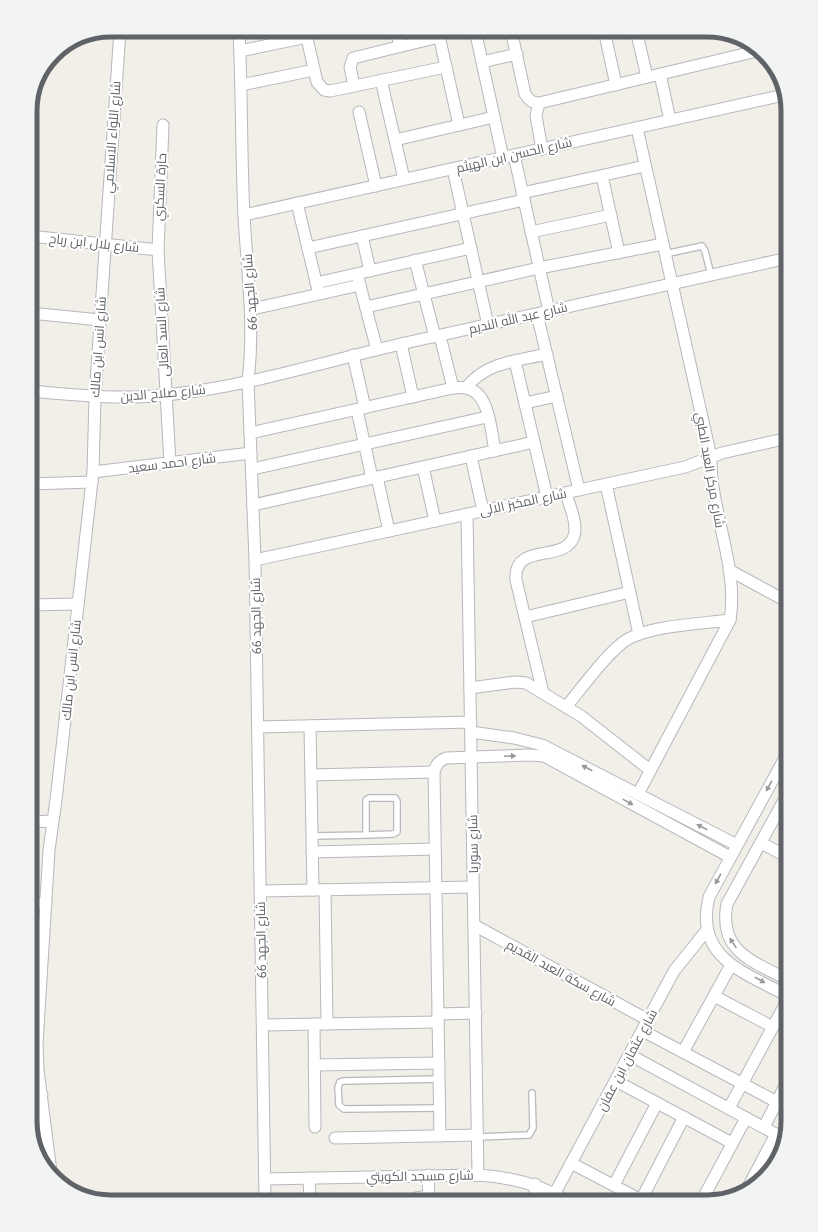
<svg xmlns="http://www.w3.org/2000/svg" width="818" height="1232" viewBox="0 0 818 1232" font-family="'PT Sans',Cairo,sans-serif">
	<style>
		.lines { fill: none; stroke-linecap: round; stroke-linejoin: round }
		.lane-casing { stroke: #b5b8bc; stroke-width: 8 }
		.street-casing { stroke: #b5b8bc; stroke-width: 13 }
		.lane { stroke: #fff; stroke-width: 5.5 }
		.street { stroke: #fff; stroke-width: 11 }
		.oneway { fill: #979a9d }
		.labels { text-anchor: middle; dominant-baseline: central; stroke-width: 4; stroke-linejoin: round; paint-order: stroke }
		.street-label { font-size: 13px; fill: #5f6368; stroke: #fff }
		.rim { fill: none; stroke: #5f6368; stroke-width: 5 }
	</style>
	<rect width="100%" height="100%" fill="#f1efe8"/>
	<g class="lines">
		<defs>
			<g id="lane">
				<polyline points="665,254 702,246 705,251 711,275"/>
				<polyline points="312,836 366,835 366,800 369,798 395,798 397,801 397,832 393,834 366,835"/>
				<polyline points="439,1079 343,1081 340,1082 338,1087 339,1105 344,1109 439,1108"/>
				<polyline points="478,1137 529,1135 533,1128 532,1093"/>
			</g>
			<g id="street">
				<path d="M239 30C242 92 241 153 244 215 247 273 255 323 248 381L255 560 265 1202"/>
				<polyline points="305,30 317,82 324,90 330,91 446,67"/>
				<polyline points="396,30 400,46"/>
				<polyline points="475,30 503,158"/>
				<path d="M511 30 525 94C529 100 532 103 539 103L757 51"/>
				<polyline points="604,30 616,85"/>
				<polyline points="636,30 647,77"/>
				<polyline points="438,31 459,125"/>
				<polyline points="240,51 307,37"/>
				<polyline points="482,62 517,54"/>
				<polyline points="660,74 670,120"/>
				<polyline points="381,80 404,179"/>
				<polyline points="241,85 314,70"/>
				<polyline points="354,86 350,67 353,58 439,37"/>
				<polyline points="539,103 536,116 542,149"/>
				<polyline points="359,112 376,186"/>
				<polyline points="163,125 158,250 170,463"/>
				<path d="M637 128 711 457C710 512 739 566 730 620L638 794"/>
				<polyline points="30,131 32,99"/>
				<polyline points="395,140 494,117"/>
				<polyline points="514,155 549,311"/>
				<polyline points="453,169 488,325"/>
				<polyline points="602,176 619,253"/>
				<polyline points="522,193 645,166"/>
				<polyline points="297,203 318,290"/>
				<polyline points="244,215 784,95"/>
				<polyline points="531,232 611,215"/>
				<polyline points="30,236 158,250"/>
				<polyline points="362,236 370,271"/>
				<polyline points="308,248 524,200"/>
				<polyline points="415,260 435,337"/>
				<polyline points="358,278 377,350"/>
				<polyline points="316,283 471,248"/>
				<polyline points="366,307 539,268 663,244"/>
				<polyline points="252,309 360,285"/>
				<polyline points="30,313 100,320"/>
				<polyline points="537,314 579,490"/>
				<polyline points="440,336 453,388"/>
				<polyline points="401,344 413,397"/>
				<polyline points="353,355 365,408"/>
				<polyline points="515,361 547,497"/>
				<path d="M466 388C485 362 518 361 547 354"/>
				<path d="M30 391C75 395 120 400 166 395 247 387 326 361 405 343 533 315 660 286 788 258"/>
				<polyline points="525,403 557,396"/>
				<polyline points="357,410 372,478"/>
				<path d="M250 433 453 388C457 388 462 387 466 388 490 392 491 432 495 451"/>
				<polyline points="471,456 483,511"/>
				<polyline points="423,467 435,521"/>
				<polyline points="252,469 487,417"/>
				<polyline points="93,472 251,453"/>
				<polyline points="377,477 389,531"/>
				<polyline points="30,484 92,482"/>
				<polyline points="606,484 639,634"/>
				<polyline points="253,505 534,442"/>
				<polyline points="467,514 478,1175"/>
				<polyline points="255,560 685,467 722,453 788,438"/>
				<polyline points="729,570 788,602"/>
				<polyline points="30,605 78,604"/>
				<polyline points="525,617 630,592"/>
				<polyline points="470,688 515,682 526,683 581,716 650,770"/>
				<path d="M543 693 516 580C513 541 565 564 574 536 578 523 569 505 566 493"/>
				<path d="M566 707C581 689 610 649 628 639 653 625 701 624 730 620"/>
				<polyline points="310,726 313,890"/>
				<polyline points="258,727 471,722"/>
				<polyline points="471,732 514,738 542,745 737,845"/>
				<polyline points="311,775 434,772"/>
				<polyline points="30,822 52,821"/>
				<polyline points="761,843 788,857"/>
				<polyline points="312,852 435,849"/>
				<polyline points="325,890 327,1024"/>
				<polyline points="261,891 473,887"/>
				<polyline points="30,903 46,903"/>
				<polyline points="474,925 648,1020"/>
				<path d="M788 980C753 961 718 952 727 904L788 793"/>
				<polyline points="714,996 773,1027"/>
				<path d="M788 996C744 972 694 958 709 897L788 752"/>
				<polyline points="438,1014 476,1013"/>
				<polyline points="314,1024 315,1127"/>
				<polyline points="263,1025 438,1022"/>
				<polyline points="643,1031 777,1102"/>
				<polyline points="683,1052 731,965"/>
				<polyline points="630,1055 783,1138"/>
				<polyline points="314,1065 439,1063"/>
				<polyline points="616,1081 732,1143"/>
				<polyline points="30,1097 42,1095"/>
				<polyline points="729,1108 788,999"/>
				<polyline points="764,1127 788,1080"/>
				<path d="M440 1136 434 772C436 764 439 761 446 758L530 755 544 756 730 857"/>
				<polyline points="335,1138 478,1135"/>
				<polyline points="571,1163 645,1202"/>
				<polyline points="51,1172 38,1070 37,1044 49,850 56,800 93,472 95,397 120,30"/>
				<polyline points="428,1175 429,1202"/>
				<polyline points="309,1178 310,1202"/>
				<path d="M265 1179 478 1175C511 1177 541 1184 569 1202"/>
				<polyline points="535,1184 535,1202"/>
				<polyline points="614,1185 657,1103"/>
				<polyline points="746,1191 776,1134"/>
				<polyline points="555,1193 674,971 706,931"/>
				<polyline points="641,1200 684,1117"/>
				<polyline points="408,1202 416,1198 429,1196"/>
				<polyline points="701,1202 746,1118"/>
			</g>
		</defs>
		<use href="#lane" class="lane-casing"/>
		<use href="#street" class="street-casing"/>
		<use href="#lane" class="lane"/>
		<use href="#street" class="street"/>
	</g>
	<defs><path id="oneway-solid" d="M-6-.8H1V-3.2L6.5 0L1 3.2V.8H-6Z"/></defs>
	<g class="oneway">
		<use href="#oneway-solid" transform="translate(510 756) rotate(-2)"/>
		<use href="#oneway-solid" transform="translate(587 768) rotate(-153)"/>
		<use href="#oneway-solid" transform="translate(769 786) rotate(119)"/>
		<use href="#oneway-solid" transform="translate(628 802) rotate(29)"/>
		<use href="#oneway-solid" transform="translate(702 827) rotate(-153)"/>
		<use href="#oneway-solid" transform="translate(718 879) rotate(119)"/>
		<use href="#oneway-solid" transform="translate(733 943) rotate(-124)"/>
		<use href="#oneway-solid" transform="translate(760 980) rotate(29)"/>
	</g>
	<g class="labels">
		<g class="street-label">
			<text transform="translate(112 137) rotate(-86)">شارع اللواء الاسلامي</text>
			<text transform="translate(514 155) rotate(-13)">شارع الحسن ابن الهيثم</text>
			<text transform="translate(160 187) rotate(-87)">حارة السكري</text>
			<text transform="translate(94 243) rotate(6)">شارع بلال ابن رباح</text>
			<text transform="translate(250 292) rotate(-94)">شارع الجهد 66</text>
			<text transform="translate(518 318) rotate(-13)">شارع عبد الله النديم</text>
			<text transform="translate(162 332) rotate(-93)">شارع السد العالى</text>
			<text transform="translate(98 347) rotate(-86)">شارع انس ابن مالك</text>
			<text transform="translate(163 393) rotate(-5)">شارع صلاح الدين</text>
			<text transform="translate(172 463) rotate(-7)">شارع احمد سعيد</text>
			<text transform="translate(710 470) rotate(80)">شارع مركز العبد الطبي</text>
			<text transform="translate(523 502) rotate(-12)">شارع المخبز الالى</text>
			<text transform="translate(256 616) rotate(-91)">شارع الجهد 66</text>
			<text transform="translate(71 670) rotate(-84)">شارع انس ابن مالك</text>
			<text transform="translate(473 844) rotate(-91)">شارع سوريا</text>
			<text transform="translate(261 940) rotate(-91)">شارع الجهد 66</text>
			<text transform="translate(561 973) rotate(29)">شارع سكة العبد القديم</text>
			<text transform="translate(627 1060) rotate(-62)">شارع عثمان ابن عفان</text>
			<text transform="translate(420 1176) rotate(-1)">شارع مسجد الكويتي</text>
		</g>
	</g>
	<path d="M0 0H818V1232H0ZM111 37H707A74 74 0 0 1 781 111V1121A74 74 0 0 1 707 1195H111A74 74 0 0 1 37 1121V111A74 74 0 0 1 111 37Z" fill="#f2f3f3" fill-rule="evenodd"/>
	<path class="rim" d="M111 37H707A74 74 0 0 1 781 111V1121A74 74 0 0 1 707 1195H111A74 74 0 0 1 37 1121V111A74 74 0 0 1 111 37Z"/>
</svg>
